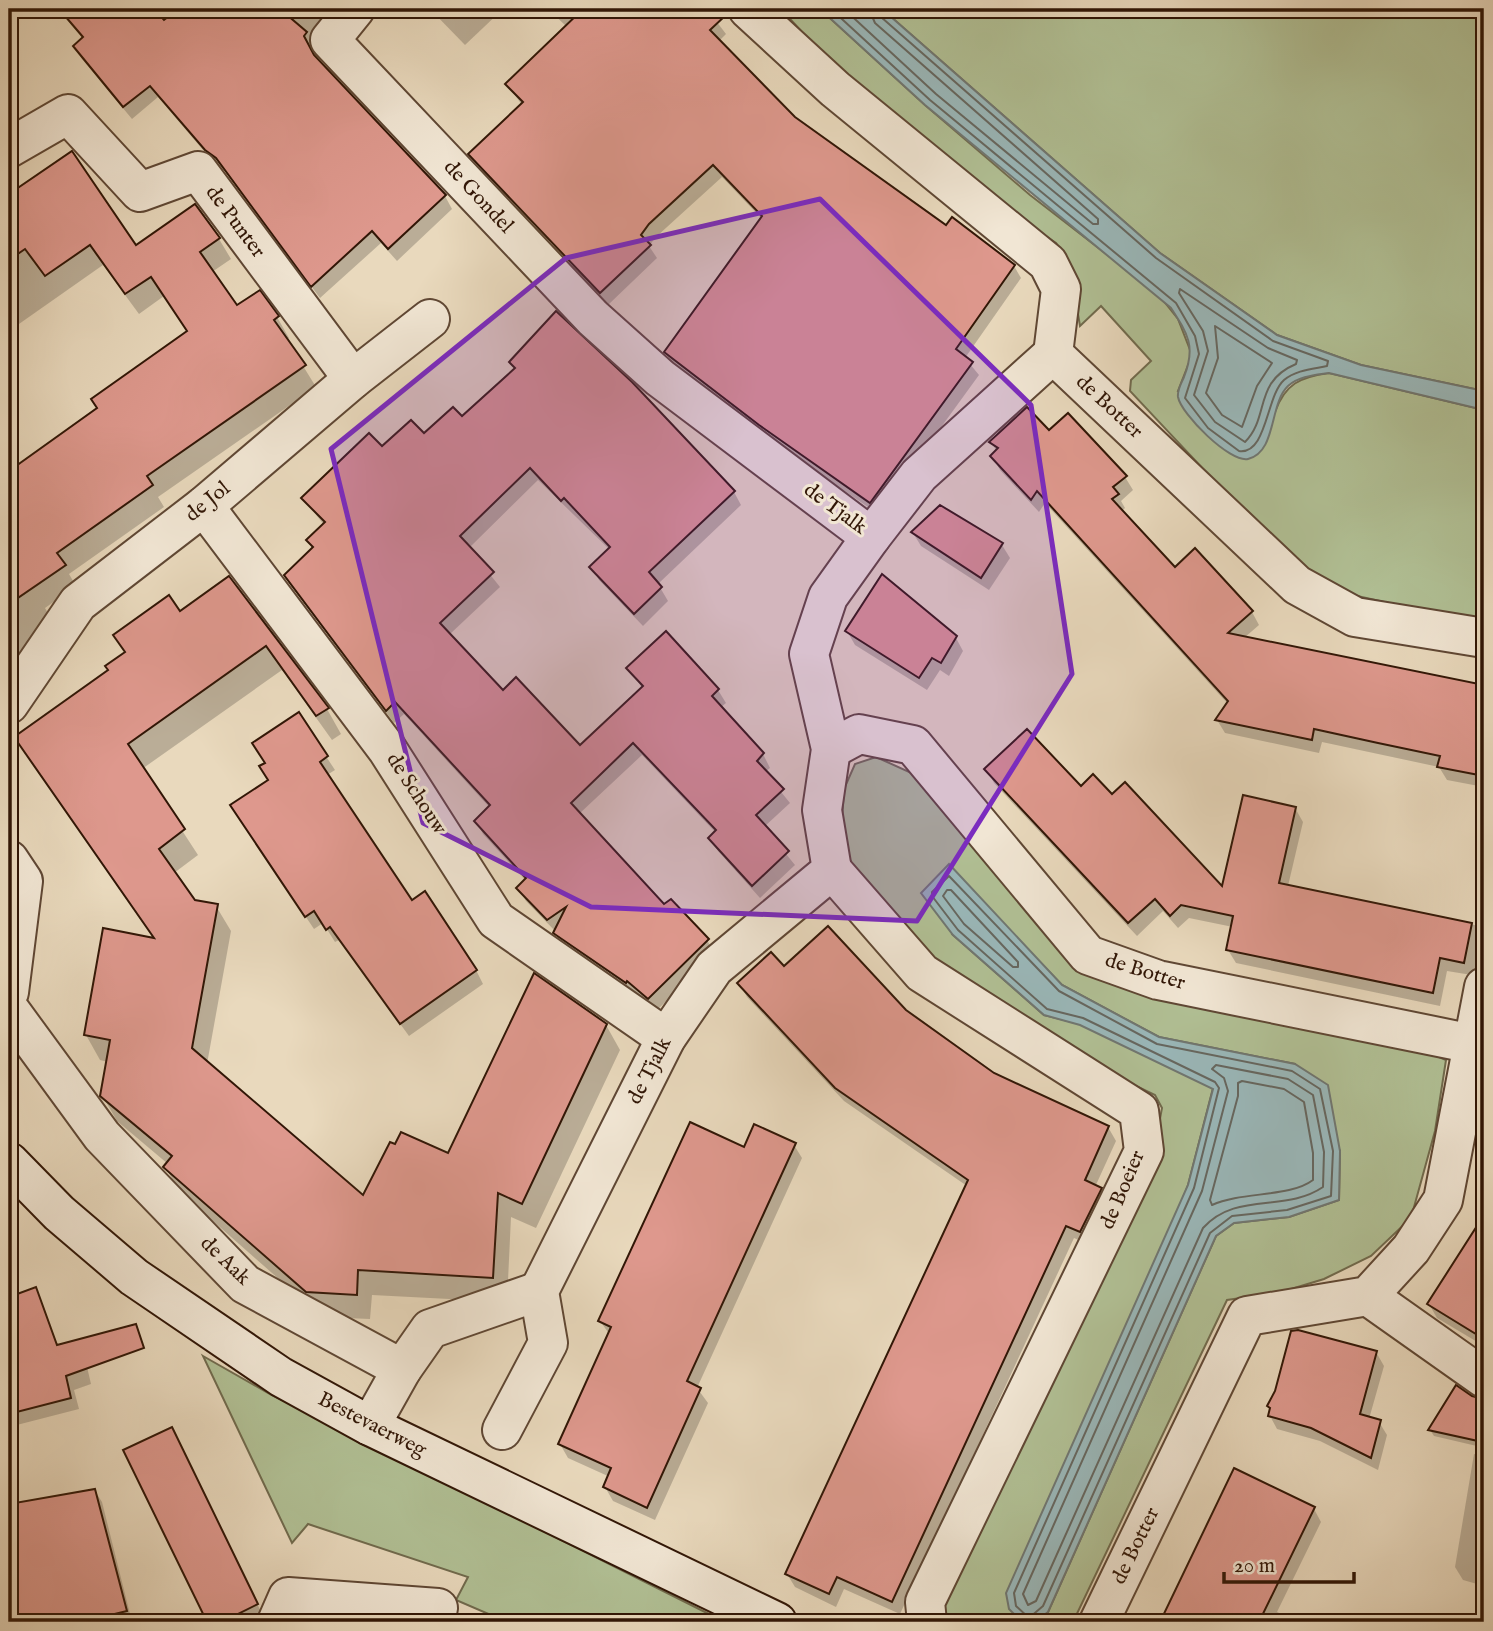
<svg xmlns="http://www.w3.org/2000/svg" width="1493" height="1631" viewBox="0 0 1493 1631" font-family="'IM FELL English',serif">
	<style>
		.green { fill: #b1c095; stroke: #716b4e; stroke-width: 2; fill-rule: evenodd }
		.water { fill: #9ab8ba; stroke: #707772; stroke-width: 2 }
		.shadow { fill: #0003 }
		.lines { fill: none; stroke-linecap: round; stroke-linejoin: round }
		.shore { stroke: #666760; stroke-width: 2 }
		.building { fill: #de988d; stroke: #311606; stroke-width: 2 }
		.street-casing { stroke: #5f4734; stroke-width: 42 }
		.secondary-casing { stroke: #311606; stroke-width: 42 }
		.street { stroke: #f1e6d4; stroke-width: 38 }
		.secondary { stroke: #f1e6d4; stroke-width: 38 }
		.marked { fill: #7b2cbf; fill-opacity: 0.2; stroke: #7b2cbf; stroke-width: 5; stroke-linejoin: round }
		.labels { text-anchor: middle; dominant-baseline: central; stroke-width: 6; stroke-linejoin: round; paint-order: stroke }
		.street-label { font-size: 21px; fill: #311606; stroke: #f1e6d4 }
	</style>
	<rect width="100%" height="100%" fill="#e9d9bd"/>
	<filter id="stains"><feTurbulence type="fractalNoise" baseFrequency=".00286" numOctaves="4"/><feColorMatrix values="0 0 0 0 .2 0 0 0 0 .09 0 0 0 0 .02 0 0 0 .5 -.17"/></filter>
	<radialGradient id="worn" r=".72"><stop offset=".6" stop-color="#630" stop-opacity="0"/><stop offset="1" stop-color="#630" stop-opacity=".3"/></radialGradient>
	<g class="green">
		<path d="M771 9H820L925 105 1030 195 1158 294 1178 319 1192 355 1178 391 1275 412C1285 384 1300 377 1329 373L1484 410V624L1321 588 1297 569 1130 391 1131 380 1151 361 1101 306 1080 326 1069 262 1056 243 982 193 841 75 782 10Z"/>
		<polygon points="882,9 1484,9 1484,391 1361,365 1277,335 1160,253"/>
		<path d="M876 757 916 775 1073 956 1397 1039 1446 1060 1435 1131 1411 1218 1371 1256 1324 1279 1278 1293 1227 1300 1073 1622H956L945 1616 941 1592 1153 1156 1162 1108 1155 1095 1105 1071 957 987 840 852 844 789 855 764ZM1007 928 1062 985 1159 1037 1295 1064 1340 1151 1339 1200 1289 1217 1234 1223 1216 1236 1048 1612 1036 1621 1020 1620 1188 1185 1213 1088 1080 1024 1044 1015 953 935Z"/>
		<polygon points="203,1356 270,1394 725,1622 507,1622 456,1600 468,1577 308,1524 292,1543"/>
	</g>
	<g class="water">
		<path d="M820 9H882L1160 253 1277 335 1361 365 1484 391V410L1329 373C1316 375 1299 376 1288 386 1269 404 1277 452 1248 459 1230 463 1181 414 1178 397 1177 390 1181 384 1184 377 1196 347 1188 334 1171 308L925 105Z"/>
		<polygon points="949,864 1062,985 1159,1037 1295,1064 1328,1085 1340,1151 1339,1200 1289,1217 1234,1223 1216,1236 1048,1612 1036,1621 1020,1620 1009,1609 1006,1593 1188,1185 1213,1089 1080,1025 1044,1015 953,935 921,893"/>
	</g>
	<g class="shadow">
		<polygon points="58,9 348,9 311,51 445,196 452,209 397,261 381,243 320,298 225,171 214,163 158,97 132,119 82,59 75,46 83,39"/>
		<polygon points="430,9 503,9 465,45"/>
		<polygon points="548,9 707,9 726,34 719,41 794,119 947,227 1014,266 1021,278 965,358 979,375 878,514 768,438 674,365 666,352 762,219 722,177 656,237 649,246 657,258 608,305 477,167 470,154 522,105 507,84 566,26"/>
		<polygon points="72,153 136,247 219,239 231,259 212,272 237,308 277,317 289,338 287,340 316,387 158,497 164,507 69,574 76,586 45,608 56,627 9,705 9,501 15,497 9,487 9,474 99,409 188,333 164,296 139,314 103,265 9,331 9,197"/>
		<polygon points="512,363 734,492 741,505 658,584 668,601 643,626 599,580 592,567 610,550 538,480 469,548 500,587 449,635 503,692 580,747 643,689 628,668 666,633 718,690 726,703 720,708 763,754 770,768 765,772 790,803 764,827 795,865 760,898 718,851 710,838 716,833 642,755 579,814 664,907 707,940 715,954 656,1011 635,992 633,995 563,947 556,932 526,901 518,888 526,881 483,834 476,821 490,808 404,714 394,723 286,576 313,549 308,541 324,525 303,498 382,449 424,436 462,419 516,370"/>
		<polygon points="1049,433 1125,477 1133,490 1121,501 1125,508 1121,512 1175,570 1252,612 1259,625 1244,638 1484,687 1484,787 1447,780 1439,767 1322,742 1319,753 1225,733 1217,720 1228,704 1045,503 1039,512 1000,470 992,456 997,452 991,442"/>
		<polygon points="940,507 1002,545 1010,558 989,590 921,546 913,533"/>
		<polygon points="229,578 327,709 341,734 332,740 282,670 142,769 198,855 174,873 194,902 216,906 231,931 207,1064 364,1198 449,1156 606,1025 620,1050 536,1228 511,1217 507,1302 372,1295 370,1319 322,1317 180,1192 165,1167 168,1164 117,1121 102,1095 108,1062 100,1060 86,1035 154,939 31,762 126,654 115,635 180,613"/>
		<polygon points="847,631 956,638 963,651 949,676 940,670 927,690 855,645"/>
		<polygon points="298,714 335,770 327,775 412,902 476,970 483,984 409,1036 339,940 335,942 323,923 314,929 240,819 269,781 266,764"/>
		<polygon points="987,770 1112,796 1223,890 1295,808 1303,822 1288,886 1484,927 1484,977 1447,971 1440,1006 1236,963 1228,950 1233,927 1189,918 1178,928 1163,911 1137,936 994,783"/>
		<polygon points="784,969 904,1011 993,1074 1108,1127 1116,1141 1095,1187 1100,1189 1108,1203 1088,1244 1074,1238 900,1614 844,1589 836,1607 795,1587 787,1574 967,1186 844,1101 747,997 739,983"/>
		<polygon points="794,1145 802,1158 697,1388 708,1403 655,1520 613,1501 605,1487 610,1477 568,1458 560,1444 610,1335 600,1321 745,1150"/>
		<polygon points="1484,1218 1484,1346 1437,1318 1429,1304"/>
		<polygon points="35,1289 58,1346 84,1354 91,1384 74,1390 79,1409 9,1427 9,1299"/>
		<polygon points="1376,1352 1384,1366 1369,1419 1379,1422 1387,1435 1378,1470 1320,1441 1277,1429 1270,1416"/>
		<polygon points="1471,1398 1484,1400 1481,1447 1434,1436 1430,1430"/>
		<polygon points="179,1442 264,1618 257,1622 209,1622 126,1451"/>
		<polygon points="1474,1454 1484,1456 1484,1586 1463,1580 1455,1567"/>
		<polygon points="1235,1471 1314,1509 1321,1522 1277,1612 1299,1622 1161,1622"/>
		<polygon points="95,1491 102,1502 132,1622 9,1622 9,1506"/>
		<polygon points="1484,1595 1484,1622 1475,1622"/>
	</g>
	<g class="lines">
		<g class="shore">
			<path d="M831 9 930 100 1176 303 1195 336 1199 354 1185 398 1208 428 1239 451C1267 455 1266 396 1284 380 1296 370 1313 369 1327 366L1328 361 1273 341 1156 258 881 17 878 9"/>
			<polyline points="844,9 936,94 1093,224 1098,224 1098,219 875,23 869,9"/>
			<path d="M1180 289 1268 348 1297 360 1296 364C1253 382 1270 417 1245 442L1215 422 1194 395 1208 351 1203 331 1179 293Z"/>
			<polygon points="1215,326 1272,363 1257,386 1242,427 1222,415 1206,393 1218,358"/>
			<polygon points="949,876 1059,991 1157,1044 1292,1071 1320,1089 1333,1151 1331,1196 1287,1210 1232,1216 1210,1233 1043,1606 1029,1618 1016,1606 1014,1593 1194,1188 1219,1088 1215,1082 1083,1018 1047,1009 958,930 932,896 932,892"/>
			<polygon points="947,890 951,890 1018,962 1018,967 1013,967 964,924 943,896"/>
			<path d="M1216 1065 1288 1079 1313 1095 1324 1152 1323 1187C1285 1213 1236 1191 1203 1228L1036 1601 1028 1605 1023 1594 1202 1191 1228 1091 1224 1078 1212 1069Z"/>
			<path d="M1242 1081 1284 1089 1304 1102 1313 1153V1180C1289 1198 1242 1191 1212 1205L1210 1200 1238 1096V1083Z"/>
		</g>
	</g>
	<g class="building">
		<polygon points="59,9 154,9 164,20 178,9 280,9 307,32 304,36 314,55 446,195 388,249 372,231 311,287 216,158 205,150 150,86 123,107 73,46 83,37"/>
		<polygon points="583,9 727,9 727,14 710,30 795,117 946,225 952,217 1015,265 956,349 973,362 870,503 759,425 664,352 762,216 713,165 649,224 641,235 651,245 600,293 468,154 523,102 505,84"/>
		<polygon points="72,151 136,245 195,204 220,238 200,252 237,305 260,290 279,316 274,320 306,365 147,476 153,485 57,553 66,565 9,604 9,471 97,408 91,399 187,331 151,277 125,294 90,245 45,276 25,249 9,260 9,194"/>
		<polygon points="556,311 632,382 735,491 649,572 662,587 634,614 589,567 610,547 564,498 561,501 530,468 460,536 494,572 440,623 503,690 516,677 580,745 643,686 626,668 666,631 719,689 712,696 764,753 757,761 784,789 756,815 789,851 752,886 708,838 716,830 633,743 571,803 664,904 671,899 709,939 648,999 627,981 626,983 553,933 566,907 547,920 516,888 526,878 474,821 490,805 395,702 386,711 284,575 313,547 306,540 325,522 301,498 369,433 382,446 411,420 424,433 453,407 462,416 515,368 509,362"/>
		<polygon points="1027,407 1049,430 1068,413 1127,476 1113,487 1119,494 1112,499 1175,567 1195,548 1253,611 1228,633 1484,685 1484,776 1437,767 1440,756 1378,743 1314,729 1312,740 1215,720 1228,701 1037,491 1031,500 990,456 998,448 989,442"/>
		<polygon points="940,505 1003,543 981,578 911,532"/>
		<polygon points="882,574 957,636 941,663 932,658 919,678 845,631"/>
		<polygon points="229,576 329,708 316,716 266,646 128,744 185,829 159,849 195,900 218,904 192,1048 363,1195 390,1142 395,1144 401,1132 448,1153 534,973 607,1024 522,1204 498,1193 493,1278 358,1270 357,1295 306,1292 163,1167 172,1156 100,1096 110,1040 84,1035 103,928 154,938 14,737 108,670 105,666 125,652 113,635 169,595 180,611"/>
		<polygon points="299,712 328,756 320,762 412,900 425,891 477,970 400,1024 330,927 326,930 314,911 305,917 230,805 268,780 259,766 265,763 252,743"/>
		<polygon points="1027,729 1081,786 1093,774 1112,794 1125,782 1222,886 1243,795 1296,807 1279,883 1472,923 1464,963 1440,958 1433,993 1226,950 1233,916 1181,905 1170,916 1155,899 1128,923 984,769"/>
		<polygon points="828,926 906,1010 994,1073 1109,1126 1085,1180 1102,1188 1080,1232 1066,1226 892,1602 837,1577 829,1594 785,1574 968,1180 835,1088 737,983 771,952 784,966"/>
		<polygon points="690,1122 744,1147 754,1124 796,1143 687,1381 701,1388 647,1508 603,1487 611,1468 558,1444 611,1327 598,1321"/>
		<polygon points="1484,1215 1484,1339 1427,1304"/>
		<polygon points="36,1287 57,1345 136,1324 144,1348 66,1376 71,1398 9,1414 9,1297"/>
		<polygon points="1298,1330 1377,1351 1360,1414 1381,1420 1371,1458 1311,1428 1268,1416 1270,1408 1267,1406 1275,1391 1291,1331"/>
		<polygon points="1456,1385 1472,1396 1484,1399 1478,1441 1428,1430"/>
		<polygon points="172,1427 258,1604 222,1622 207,1622 123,1450"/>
		<polygon points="1234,1468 1315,1507 1259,1622 1160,1622"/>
		<polygon points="95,1489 127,1611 102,1617 103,1622 9,1622 9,1504"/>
	</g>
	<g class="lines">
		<defs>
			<g id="street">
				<polyline points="355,9 330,40 593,318 660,378 871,537 919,475 1053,354"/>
				<polyline points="748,9 835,89 1048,263 1061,289 1053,354"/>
				<polyline points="9,148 68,114 140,192 198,171 353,379"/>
				<polyline points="1053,354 1297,585 1355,617 1484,638"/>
				<polyline points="204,506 387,749 496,920 666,1038"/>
				<polyline points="9,704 78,603 204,506 353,379 430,319"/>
				<polyline points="831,749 859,734 913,745 1088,955 1158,980 1473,1044"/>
				<polyline points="9,860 23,881 9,992"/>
				<polyline points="832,870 922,973 1139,1111 1144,1151 925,1602 927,1622"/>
				<polyline points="9,1009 102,1136 245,1284 402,1369 430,1329 539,1291"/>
				<polyline points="1368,1296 1484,1378"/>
				<polyline points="370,1426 402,1369"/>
				<polyline points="502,1430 548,1343 539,1291 666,1038 714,968 832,870 822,810 831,749 809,654 828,597 871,537"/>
				<polyline points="277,1622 288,1597 438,1608"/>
				<polyline points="1099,1622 1247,1316 1368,1296 1411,1249 1443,1200 1484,987"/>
			</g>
			<polyline id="secondary" points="9,1162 59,1213 134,1277 281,1377 370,1426 777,1622"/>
		</defs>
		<use href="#street" class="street-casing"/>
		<use href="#secondary" class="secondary-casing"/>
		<use href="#street" class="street"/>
		<use href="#secondary" class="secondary"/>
	</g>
	<path class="marked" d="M820 199 1031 405 1072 674 917 921 591 907 423 823 331 449 566 258Z"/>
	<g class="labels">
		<g class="street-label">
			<text transform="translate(478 197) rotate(47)">de Gondel</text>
			<text transform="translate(235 222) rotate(53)">de Punter</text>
			<text transform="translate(1109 407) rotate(43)">de Botter</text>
			<text transform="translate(208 502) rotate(-39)">de Jol</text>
			<text transform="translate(835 509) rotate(36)">de Tjalk</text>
			<text transform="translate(416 794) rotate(57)">de Schouw</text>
			<text transform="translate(1145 972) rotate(17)">de Botter</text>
			<text transform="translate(650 1071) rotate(-63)">de Tjalk</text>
			<text transform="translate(1123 1190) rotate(-67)">de Boeier</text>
			<text transform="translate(225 1261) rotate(44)">de Aak</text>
			<text transform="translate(372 1425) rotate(27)">Bestevaerweg</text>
			<text transform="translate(1136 1546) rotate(-64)">de Botter</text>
		</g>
	</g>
	<rect width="1493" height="1631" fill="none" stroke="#e9d9bd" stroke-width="35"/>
	<rect x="10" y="10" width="1472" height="1610" fill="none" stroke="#311606" stroke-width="3.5"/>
	<rect x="18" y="18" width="1458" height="1596" fill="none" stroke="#311606" stroke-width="2"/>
	<path d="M1224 1572v10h130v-10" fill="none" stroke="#311606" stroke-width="3.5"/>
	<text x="1234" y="1572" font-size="21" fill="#311606" stroke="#f1e6d4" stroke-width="5" paint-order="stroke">20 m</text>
	<rect width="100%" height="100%" filter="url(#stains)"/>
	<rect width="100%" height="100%" fill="url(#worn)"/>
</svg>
